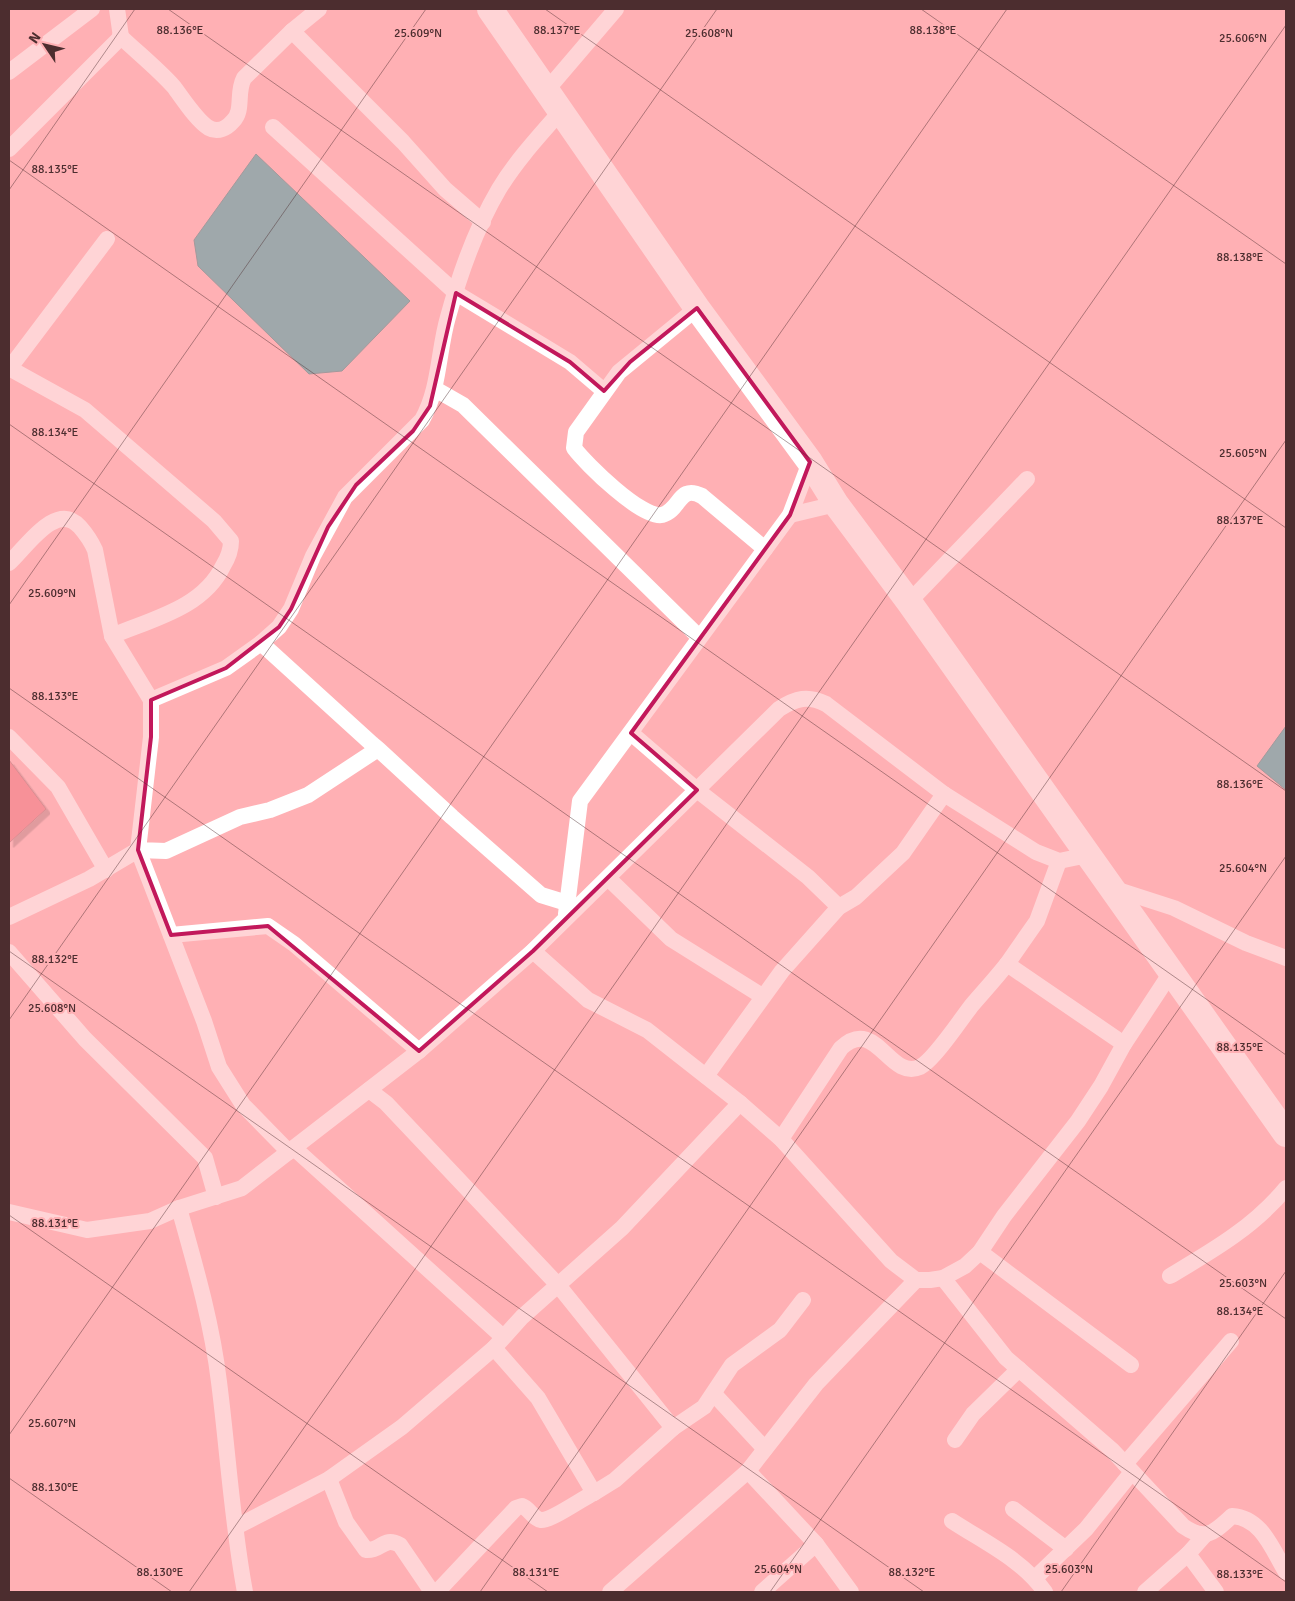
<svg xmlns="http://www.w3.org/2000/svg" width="1295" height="1601" viewBox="0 0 1295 1601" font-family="Signika,sans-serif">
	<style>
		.water { fill: #2b9e9f; stroke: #357c7d }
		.building { fill: #ee6a77; stroke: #a96267; filter: url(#shadow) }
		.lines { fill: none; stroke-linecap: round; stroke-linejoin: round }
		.street { stroke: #fff; stroke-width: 16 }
		.primary { stroke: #fff; stroke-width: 26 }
		.marked { fill: none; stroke: #c2185b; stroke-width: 4; stroke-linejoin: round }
		.ticks { fill: none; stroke: #4c2d2f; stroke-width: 1; stroke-opacity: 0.45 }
		.ticks-label { font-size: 12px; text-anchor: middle; fill: #4c2d2f; stroke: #ffb0b4; stroke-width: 4; stroke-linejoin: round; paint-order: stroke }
	</style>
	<defs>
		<filter id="shadow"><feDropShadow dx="4.5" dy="4.5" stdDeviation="0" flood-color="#0004"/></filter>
	</defs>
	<rect width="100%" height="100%" fill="#ffb0b4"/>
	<g class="water">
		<polygon points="256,154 410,301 342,371 309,374 198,266 194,240"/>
		<polygon points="1286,726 1286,790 1257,766"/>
	</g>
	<polygon class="building" points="9,760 46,809 9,843"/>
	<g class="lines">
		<g class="street">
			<polyline points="319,9 292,31 403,142 445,189 483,222"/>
			<path d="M120 36C138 53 158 69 174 87 183 99 197 121 209 128 218 133 227 128 233 121 244 110 236 93 244 78L292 31"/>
			<polyline points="9,72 92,9"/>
			<polyline points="546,91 616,9"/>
			<polyline points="273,127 456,293 570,362 604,391"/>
			<polyline points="9,149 121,37 117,9"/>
			<path d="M697 308 619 372 576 432 574 448C586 464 642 519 662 515 681 510 678 484 702 496L765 549"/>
			<path d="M9 368 85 410 214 521 231 541C231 551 228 558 223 566 203 608 152 619 112 636L151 700"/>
			<polyline points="9,369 107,239"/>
			<polyline points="435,389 463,405 699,637"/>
			<polyline points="790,515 836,504"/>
			<path d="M9 563C26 548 56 500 80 527 87 535 91 541 95 550L112 636"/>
			<polyline points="909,602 1027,479"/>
			<path d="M261 643 279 627 291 609 313 556 345 497 422 420C440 388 438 351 448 317 460 273 476 228 499 189 516 161 539 136 561 111"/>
			<polyline points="631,733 697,790 808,877 839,907"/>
			<polyline points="9,737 58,787 106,870"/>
			<polyline points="378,749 308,795 270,810 240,817 166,851 138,850 151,737 151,700 226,668 261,643 372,744 378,749 452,817 541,895 567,903"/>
			<polyline points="1059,861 1037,921 1007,964 1124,1044"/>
			<polyline points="609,879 671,939 762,996"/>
			<polyline points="1112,888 1174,908 1246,943 1286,958"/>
			<polyline points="566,914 580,801 790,515 810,462"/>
			<polyline points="9,917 89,879 138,850 204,1021 219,1067 243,1105 289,1152 294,1148 503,1337"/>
			<polyline points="171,935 268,926 294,944 419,1051"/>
			<polyline points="533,951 588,1000 647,1030 740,1103 781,1139 891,1261 916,1280 930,1280 943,1278 965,1266 980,1252 1004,1216 1078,1121 1101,1086 1124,1044 1172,971"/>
			<polyline points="9,952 85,1039 205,1158 216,1197"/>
			<polyline points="706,1076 782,971 839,907 856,897 903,853 944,794"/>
			<polyline points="369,1090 386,1103 558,1285 673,1428"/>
			<path d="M781 1139 841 1048C876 1015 889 1081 920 1067 934 1060 961 1019 972 1005 984 991 996 978 1007 964"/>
			<path d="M179 1208C195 1265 212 1323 219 1382 228 1452 232 1523 245 1592"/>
			<path d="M9 1212 87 1230 150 1221 179 1208 242 1188 419 1051 533 951 779 709C796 698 808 695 826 704L944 794 1036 852 1059 861 1088 855"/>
			<polyline points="980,1252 1131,1365"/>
			<path d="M1170 1276C1212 1251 1254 1227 1286 1188"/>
			<path d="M943 1278 1006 1358 1112 1450 1183 1526C1206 1542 1213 1533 1232 1516 1262 1518 1272 1549 1286 1572"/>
			<polyline points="714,1394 765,1449"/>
			<polyline points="955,1440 973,1414 1019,1369"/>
			<polyline points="1125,1464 1231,1341"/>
			<polyline points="748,1471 816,1544"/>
			<path d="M329 1479 346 1522 366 1550C382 1551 383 1536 400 1545L432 1592"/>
			<polyline points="594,1493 615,1480 673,1428 704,1407 732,1365 780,1330 803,1300"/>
			<polyline points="1013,1509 1066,1549"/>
			<path d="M952 1521C984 1542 1023 1560 1045 1592"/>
			<polyline points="236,1527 329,1479 402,1427 494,1348 522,1317 622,1228 740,1103"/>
			<polyline points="1188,1554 1216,1592"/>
			<polyline points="1035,1578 1086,1529 1132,1472"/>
			<path d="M437 1592 516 1508 522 1506C529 1508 533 1519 541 1520 551 1521 583 1498 594 1493L538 1398 494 1348"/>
			<polyline points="610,1592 748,1471 816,1384 916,1280"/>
			<polyline points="762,1592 816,1544 851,1592"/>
			<polyline points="1145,1592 1188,1554 1204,1536"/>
		</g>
		<polyline class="primary" points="490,9 697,308 810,462 836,504 909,602 1286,1134"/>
	</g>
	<path d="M0 0H1295V1601H0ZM456 293 570 362 604 391 630 362 697 308 810 462 790 515 631 733 697 790 533 951 419 1051 268 926 171 935 138 850 151 737V700L226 668 279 627 291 609 328 527 356 485 413 431 430 406Z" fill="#ffb0b4" fill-opacity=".55" fill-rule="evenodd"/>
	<path class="marked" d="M456 293 570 362 604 391 630 362 697 308 810 462 790 515 631 733 697 790 533 951 419 1051 268 926 171 935 138 850 151 737V700L226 668 279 627 291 609 328 527 356 485 413 431 430 406Z"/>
	<path class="ticks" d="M168 9 1286 791M545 9 1286 528M921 9 1286 264M9 160 1286 1055M9 190 135 9M9 424 1286 1319M9 605 426 9M9 688 1286 1582M9 951 924 1592M9 1020 717 9M9 1215 548 1592M9 1435 1007 9M9 1478 172 1592M189 1592 1286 25M480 1592 1286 440M770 1592 1286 856M1061 1592 1286 1271"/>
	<g class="ticks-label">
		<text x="180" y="34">88.136°E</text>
		<text x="557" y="34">88.137°E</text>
		<text x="933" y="34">88.138°E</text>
		<text x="418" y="37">25.609°N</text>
		<text x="709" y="37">25.608°N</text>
		<text x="1243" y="42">25.606°N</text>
		<text x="55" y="173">88.135°E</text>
		<text x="1240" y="261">88.138°E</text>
		<text x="55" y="436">88.134°E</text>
		<text x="1243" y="457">25.605°N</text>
		<text x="1240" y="524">88.137°E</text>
		<text x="52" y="597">25.609°N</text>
		<text x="55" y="700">88.133°E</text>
		<text x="1240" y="788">88.136°E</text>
		<text x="1243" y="872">25.604°N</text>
		<text x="55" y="963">88.132°E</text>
		<text x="52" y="1012">25.608°N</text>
		<text x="1240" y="1051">88.135°E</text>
		<text x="55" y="1227">88.131°E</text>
		<text x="1243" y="1287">25.603°N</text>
		<text x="1240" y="1315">88.134°E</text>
		<text x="52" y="1427">25.607°N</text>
		<text x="55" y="1491">88.130°E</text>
		<text x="778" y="1573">25.604°N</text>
		<text x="1069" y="1573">25.603°N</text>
		<text x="160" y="1576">88.130°E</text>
		<text x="536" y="1576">88.131°E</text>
		<text x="912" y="1576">88.132°E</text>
		<text x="1240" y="1578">88.133°E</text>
	</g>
	<rect width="1295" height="1601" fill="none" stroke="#4c2d2f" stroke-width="20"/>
	<g transform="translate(45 45) rotate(305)" stroke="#ffb0b4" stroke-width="4" paint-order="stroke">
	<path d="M0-4L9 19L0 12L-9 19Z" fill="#4c2d2f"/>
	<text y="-8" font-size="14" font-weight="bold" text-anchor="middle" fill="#4c2d2f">N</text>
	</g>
</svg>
